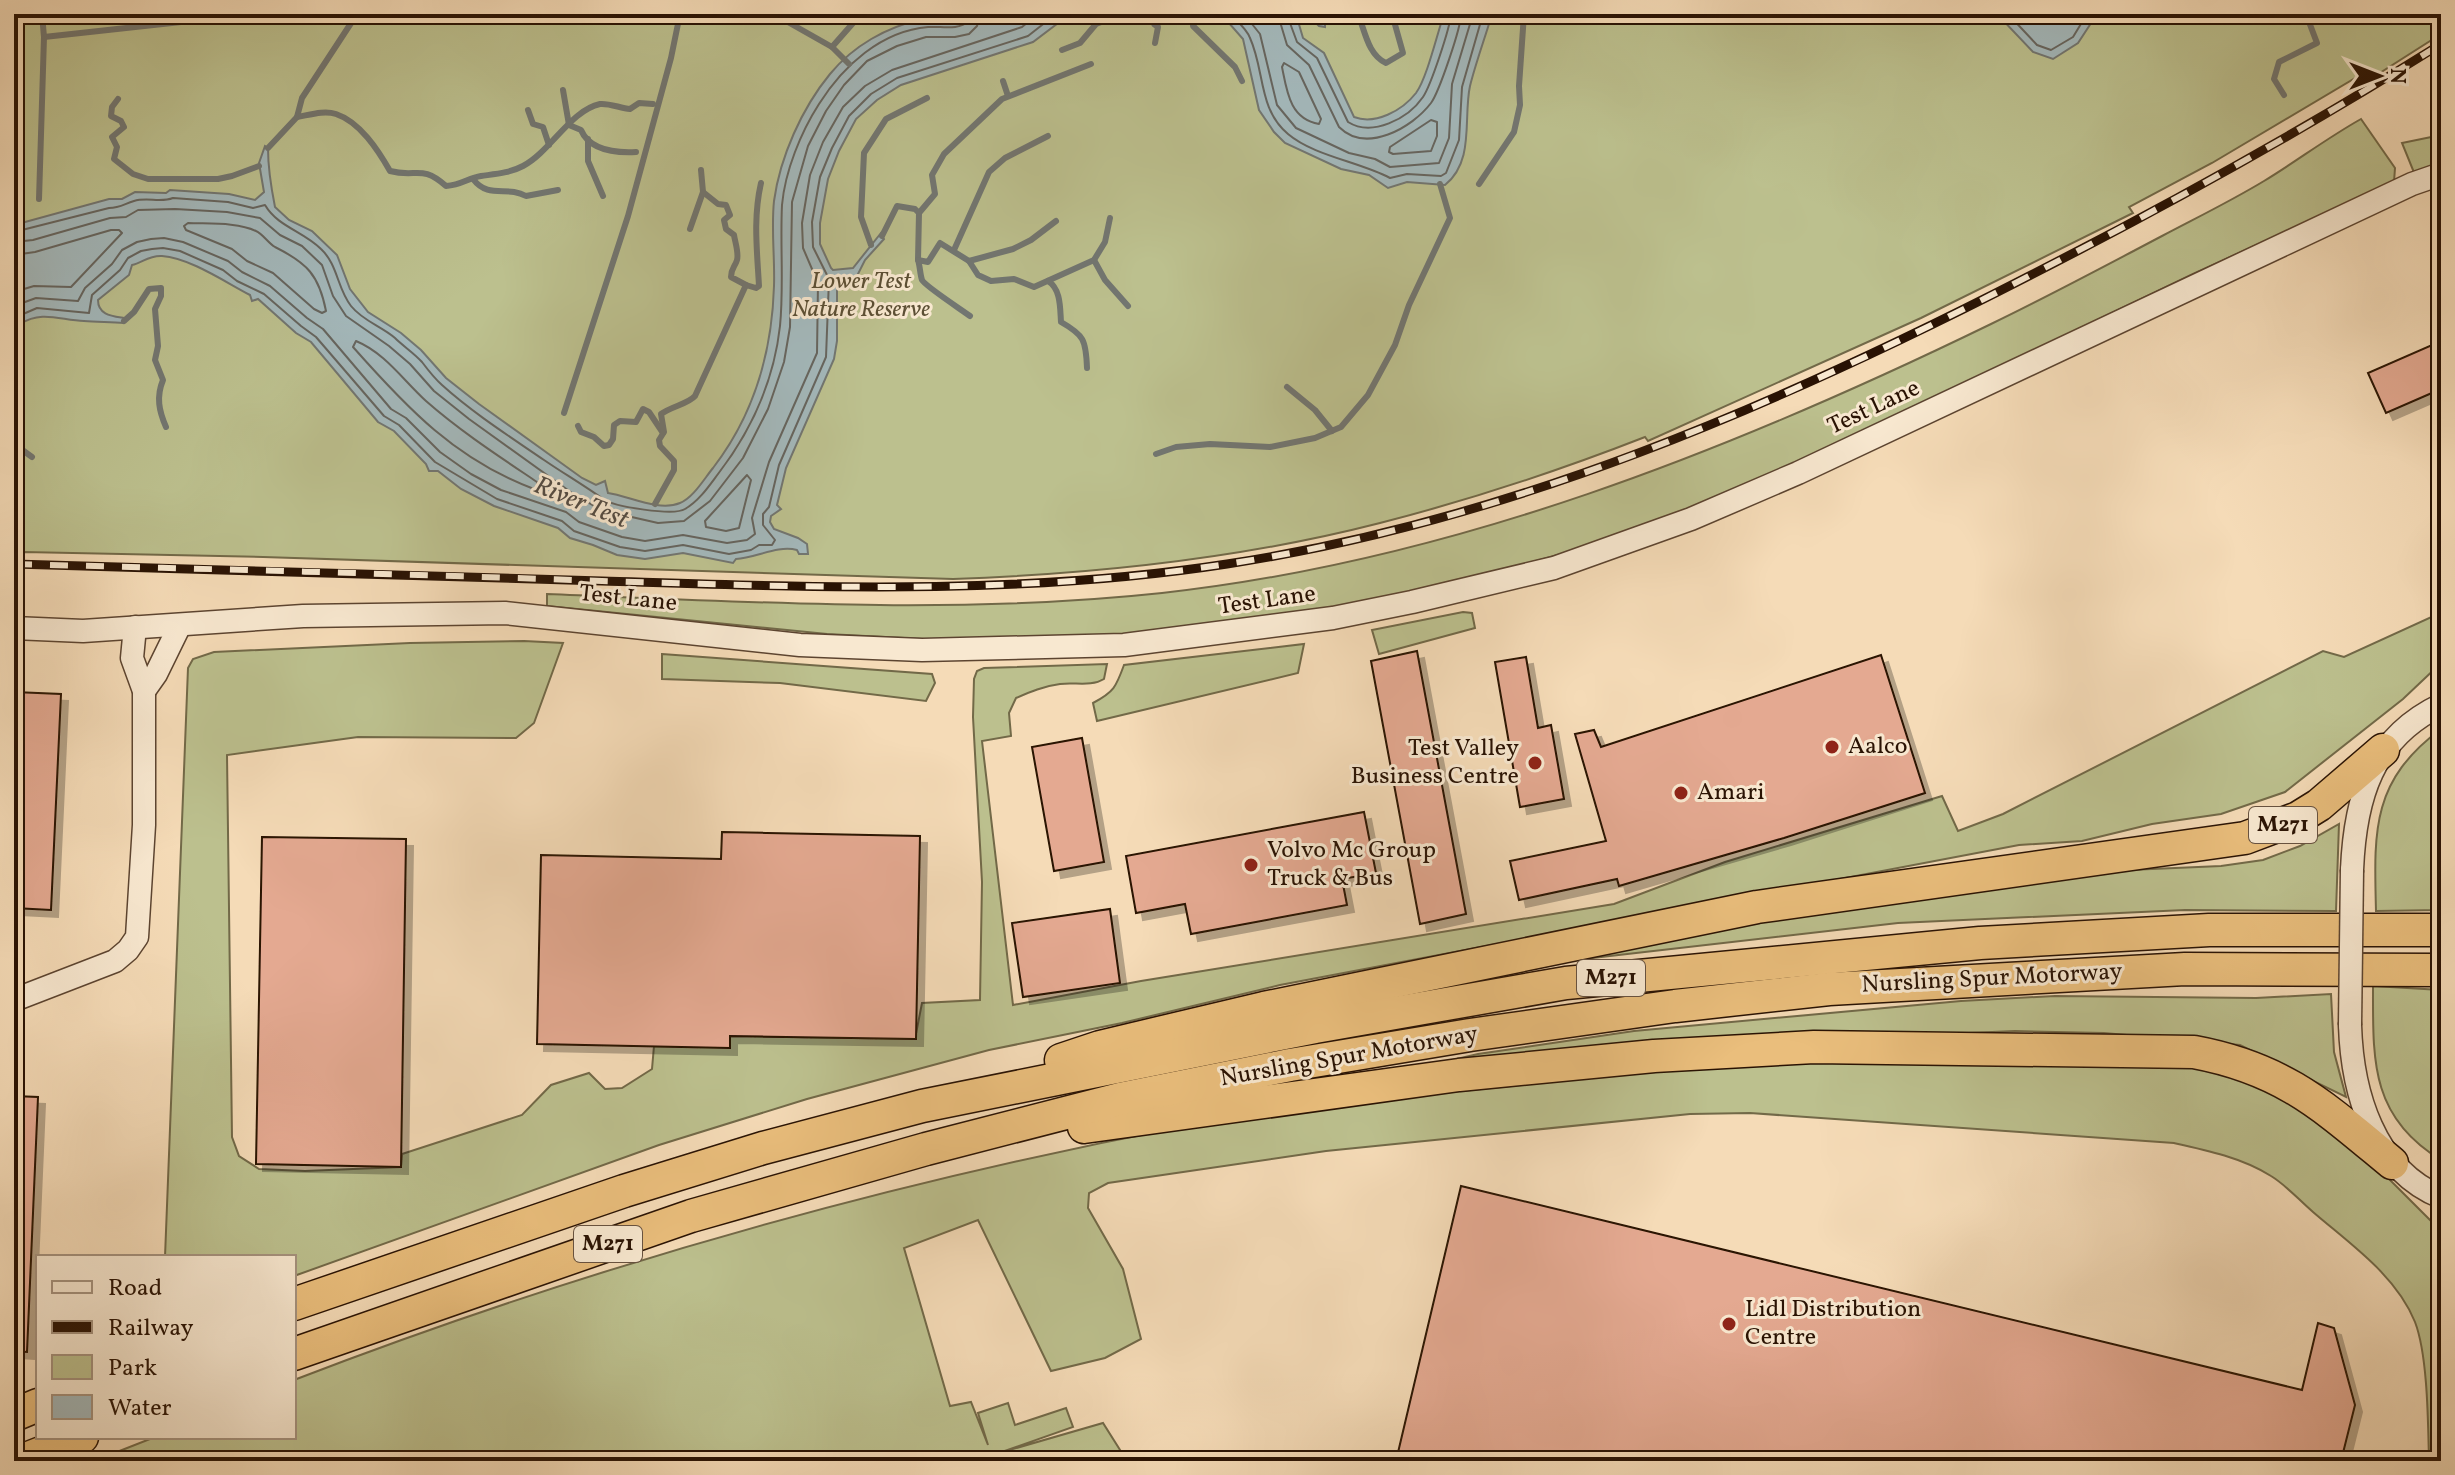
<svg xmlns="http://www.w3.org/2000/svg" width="2455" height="1475" viewBox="0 0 2455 1475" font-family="Vollkorn,serif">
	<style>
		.green { fill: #bcc08e; stroke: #726948; stroke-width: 2 }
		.water { fill: #a3b8bb; stroke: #727671; stroke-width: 2 }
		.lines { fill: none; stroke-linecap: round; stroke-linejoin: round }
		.shore { stroke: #66655f; stroke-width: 2 }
		.stream { stroke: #727671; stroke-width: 6 }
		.building { fill: #e4a991; stroke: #291203; stroke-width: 2; filter: url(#shadow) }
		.minor-casing { stroke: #5c4430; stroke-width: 25 }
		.highway-casing { stroke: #291203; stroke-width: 35 }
		.minor { stroke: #f8e8d0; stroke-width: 22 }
		.highway { stroke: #eabe7c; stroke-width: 32 }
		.rail-casing { stroke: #291203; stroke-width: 9 }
		.rail { stroke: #f8e8d0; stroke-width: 6; stroke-dasharray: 18; stroke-linecap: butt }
		.minor-bridge-casing { stroke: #5c4430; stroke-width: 25; stroke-linecap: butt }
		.minor-bridge { stroke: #f8e8d0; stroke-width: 22 }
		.poi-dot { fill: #8f2418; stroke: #f8e8d0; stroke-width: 3 }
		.labels { text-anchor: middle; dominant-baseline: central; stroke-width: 6; stroke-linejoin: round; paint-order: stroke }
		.shield { fill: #f8e8d0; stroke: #675240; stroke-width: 2 }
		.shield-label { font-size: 22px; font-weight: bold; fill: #291203 }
		.park-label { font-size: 24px; font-style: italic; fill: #5c4f34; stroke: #f8e8d0 }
		.street-label { font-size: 24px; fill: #291203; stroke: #f8e8d0 }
		.poi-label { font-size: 24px; fill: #291203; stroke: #f8e8d0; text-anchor: start }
		.water-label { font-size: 26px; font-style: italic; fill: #544c43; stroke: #f8e8d0 }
	</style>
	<defs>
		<filter id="shadow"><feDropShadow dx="7" dy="7" stdDeviation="0" flood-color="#0004"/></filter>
	</defs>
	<rect width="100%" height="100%" fill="#f5dbb7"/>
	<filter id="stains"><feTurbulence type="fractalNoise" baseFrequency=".0025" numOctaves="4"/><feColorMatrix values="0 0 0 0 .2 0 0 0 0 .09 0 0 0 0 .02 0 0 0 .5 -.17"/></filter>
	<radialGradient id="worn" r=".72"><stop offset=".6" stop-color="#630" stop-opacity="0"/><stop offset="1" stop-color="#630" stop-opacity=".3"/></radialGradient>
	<g class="green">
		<path d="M14 14H2441V34L2364 83 2357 77 2212 163 2129 207 2133 213 1921 318 1648 441 1645 437C1558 471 1470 500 1380 523 1240 559 1096 574 953 579L263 557 24 552 23 554H14Z"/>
		<path d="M2361 119 2395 168 2394 182 2193 274 1785 470 1678 515 1565 553 1410 596 1132 638 943 640 827 634 547 606V594C752 602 958 615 1162 593 1452 561 1730 451 1991 324 2049 296 2105 266 2162 236 2196 218 2231 201 2264 181 2297 161 2327 138 2361 119Z"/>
		<polygon points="2441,135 2441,167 2415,175 2402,143"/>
		<path d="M2441 607V663L2403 699 2285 792 2221 814 2152 824 2082 841 2019 845 1280 985 1122 1023 989 1050 807 1099 659 1145 294 1276V1257H165L188 668 193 659 214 652 410 643 524 641 563 643 534 723 516 738 358 737 227 755 232 1137 239 1156 259 1169 305 1171 401 1167 402 1154 522 1115 551 1085 589 1073 605 1089 622 1088 652 1069 654 1046 730 1047V1036L915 1039 922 1003 980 1000 982 882 973 717 974 679 977 671 984 668 1107 664 1104 679C1091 687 1075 682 1060 684 1044 686 1030 692 1016 698L1009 713 1011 736 982 741 1013 1005 1141 981 1614 904 1725 862 1942 796 1958 831 2003 814 2323 651 2344 657 2436 615Z"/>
		<polygon points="1463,612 1472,613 1475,628 1379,654 1372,630"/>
		<path d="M1304 644 1298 673 1097 721 1093 703C1114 692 1116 687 1124 665Z"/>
		<polygon points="662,654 932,674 935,683 926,701 780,683 662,679"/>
		<path d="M2441 729V910L2376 911C2374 831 2371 781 2441 729Z"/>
		<polygon points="2339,824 2336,911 2185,910 1898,923 1575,960 1672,935 2106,871 2221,866 2263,860 2300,846"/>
		<path d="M2373 986 2441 990V1160C2370 1117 2373 1060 2373 986Z"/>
		<polygon points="2331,994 2334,1052 2346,1097 2240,1045 2104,1033 2015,1031 1946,1034 1435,1064 1478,1054 1634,1031 1961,1001 2055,996 2256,998"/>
		<path d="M1778 1059 2238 1069 2325 1115 2441 1231V1461H2429C2428 1424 2428 1356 2415 1322 2396 1275 2350 1244 2313 1212 2299 1200 2286 1185 2271 1176 2243 1158 2206 1150 2174 1143L1750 1113 1690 1114 1326 1151 1108 1183 1089 1193 1088 1208 1123 1269 1141 1339 1105 1358 1051 1371 978 1220 904 1248 950 1406 971 1402 988 1445 978 1413 1008 1403 1015 1425 1066 1408 1073 1427 999 1453 1103 1423 1127 1461H94L155 1437H294V1380C585 1268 886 1183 1192 1125V1118Z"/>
	</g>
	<g class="water">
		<path d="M970 14H1070L1033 42 901 85 877 100 856 119 839 151 828 179 820 223V244L831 268 833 270 853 268 881 233 884 239 865 260 857 276 837 283V341L834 359 786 468 777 505 781 509 771 516 770 522 774 529 798 538 807 544 808 554H799L797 550C777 545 756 558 736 559L733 563 683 553 645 559 617 555 593 545 570 538 558 528 494 506 461 489 438 471H429L426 464 394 431 378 422 311 342 296 333 258 299 252 301 250 295C225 282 190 258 162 256 149 255 142 263 132 265L129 275 98 300C98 315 112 316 124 318V323C110 322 97 322 84 321 60 320 42 310 20 324L14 335V225L109 199H122L135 192 166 193 170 190 229 194 255 200 264 192 259 163 265 146 268 148C268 168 271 187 275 207L289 220 312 231 337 255 350 289 368 312 401 333 421 350 446 378 479 404 582 478 596 485 605 481 608 493C629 496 659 512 680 503 693 498 704 479 713 468 754 415 772 353 774 286 775 258 771 229 774 201 780 157 802 108 830 74 853 46 886 27 923 19 939 16 954 22 970 14Z"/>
		<path d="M1221 14H1325V27L1319 26 1311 18 1298 21 1303 38 1324 53 1354 117C1375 125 1402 111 1416 93 1427 78 1437 34 1444 14H1492C1485 38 1476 62 1470 86 1463 118 1475 161 1445 185L1407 182 1388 188 1369 175 1341 169 1285 143 1274 132 1259 110 1243 39Z"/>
		<polygon points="1997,14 2097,14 2078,43 2053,59 2033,52"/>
	</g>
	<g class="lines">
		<g class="shore">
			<path d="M1230 14C1237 21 1247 29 1250 38 1265 71 1258 109 1288 134 1314 156 1360 162 1390 178L1407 174 1441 176 1446 173 1459 140 1462 87 1483 14"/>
			<polyline points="1244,14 1260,34 1277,105 1296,128 1349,153 1375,159 1390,167 1439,163 1449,138 1452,84 1473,14"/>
			<path d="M1282 14 1281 25 1287 45 1309 65 1339 127C1366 154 1412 128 1431 103 1439 92 1461 28 1461 14"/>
			<path d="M1295 14 1290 23 1297 42 1317 58 1348 122C1372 137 1408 119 1423 97 1431 85 1450 28 1451 14"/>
			<polyline points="2008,14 2037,45 2051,50 2073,37 2087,14"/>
			<path d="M1284 63 1299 72 1321 119 1319 124C1290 119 1287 92 1282 67Z"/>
			<polygon points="1431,120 1437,122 1437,136 1431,151 1393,154 1389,152 1390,147"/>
			<path d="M188 223C208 224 238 222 256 231 263 234 268 243 275 247 307 263 319 275 326 311L322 313 314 309 273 273 247 261 232 249 186 230 184 226Z"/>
			<path d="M14 232 109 208C120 208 124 204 134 201 147 197 161 203 173 198L228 202 253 208 265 205C278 227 303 231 321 249 338 265 337 288 351 306 363 321 381 326 395 338 403 346 414 353 422 362 428 370 434 378 442 385 473 413 509 436 544 460 563 473 585 486 603 499 614 507 674 516 685 509 699 501 709 486 718 474 751 431 774 380 780 326 784 286 780 245 782 205 785 171 801 132 819 104 843 66 881 31 928 27 942 26 957 31 969 21L970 14"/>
			<polyline points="14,242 33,240 110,218 126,217 138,210 175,209 227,212 260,218 280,235 302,246 322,265 333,296 346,316 389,346 410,364 434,391 469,419 572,493 601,510 658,523 684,521 710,501 743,458 768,409 784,362 790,327 792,202 808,146 826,111 844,85 867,61 897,46 926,37 955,37 969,34 977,26 980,14"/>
			<polyline points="14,255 35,252 111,230 119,230 122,233 71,287 34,286 14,292"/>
			<polyline points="14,306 36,298 78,301 85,288 112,264 122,250 137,242 151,239 164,238 183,242 228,261 242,272 270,286 307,318 323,329 391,409 406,418 440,452 471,474 501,490 566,512 579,522 622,537 645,541 683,535 727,543 747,540 755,534 752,518 769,462 817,353 818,283 803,248 802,223 810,175 823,142 843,107 865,86 892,70 1022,27 1038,14"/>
			<polyline points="14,318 37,308 89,313 92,295 120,270 128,258 141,251 152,249 163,248 180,251 223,270 237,281 264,294 301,326 316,337 384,416 399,425 435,462 497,499 562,521 574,531 620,547 645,551 683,545 729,554 751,550 759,545 772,545 775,540 763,525 763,514 769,507 779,465 826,357 829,279 813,247 812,222 820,177 832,148 849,116 871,94 897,78 1028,36 1056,14"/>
			<path d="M356 341C385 353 403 380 426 401 460 431 500 457 537 482L538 488 534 489C456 460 407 408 353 347Z"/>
			<polygon points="747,475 751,480 739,528 726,531 706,527 705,521"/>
		</g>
		<g class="stream">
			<polyline points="769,14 779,17 832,47"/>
			<polyline points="1151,14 1154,24 1158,27 1155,43"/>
			<polyline points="1194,14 1193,26 1235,67 1242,81"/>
			<path d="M1358 14C1365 31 1368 55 1386 63L1403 53 1392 14"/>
			<polyline points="1849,14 1855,16 1865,14"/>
			<polyline points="44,37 254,14"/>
			<polyline points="1062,50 1080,43 1096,24 1120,15 1128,18 1139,14"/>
			<polyline points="849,64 832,47 861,14"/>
			<polyline points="1003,81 1008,96"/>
			<path d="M563 90 569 125 581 130C590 151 616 153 636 152"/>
			<polyline points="2284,95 2274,79 2279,62 2317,43 2306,14"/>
			<polyline points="118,99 112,107 111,116 121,121 124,127 112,137 117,147 114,159 133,174 148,179 218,179 232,176 259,166"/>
			<polyline points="528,110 533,124 543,127 549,145"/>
			<path d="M297 117C309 115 324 110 336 114 360 122 378 150 390 171 417 178 421 164 446 186 462 185 468 178 481 176 495 174 510 173 523 166 550 152 571 110 600 104 609 103 620 108 630 109L639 103 653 104"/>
			<polyline points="588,139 588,161 603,196"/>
			<polyline points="268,148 297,117 302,98 357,14"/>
			<path d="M701 170 703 192 718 204 726 205 730 215 724 220 726 229 734 235C735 242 739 253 737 260 735 267 731 268 731 277L746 285"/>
			<path d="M473 179C489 200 507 185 526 196L558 190"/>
			<polyline points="1479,184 1514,132 1520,105 1519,86 1524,14"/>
			<polyline points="39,199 44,37 42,14"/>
			<polyline points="919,213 935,194 932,175 944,154 1002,99 1091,64"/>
			<polyline points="690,229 703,192"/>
			<polyline points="882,236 897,206 915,209 919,213 918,260 928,262 940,243 969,261 978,275 991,281 1014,279 1034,287 1094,260 1105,242 1110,218"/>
			<polyline points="871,245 861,217 864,153 886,119 927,98"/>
			<polyline points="954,250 989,172 1005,158 1048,136"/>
			<path d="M918 260C920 266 920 274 922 280 925 286 962 310 970 316"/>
			<polyline points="1094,260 1105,280 1128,306"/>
			<polyline points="969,261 1013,249 1031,240 1056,221"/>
			<path d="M1048 281C1061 289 1060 308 1061 322 1084 335 1086 340 1087 368"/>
			<path d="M124 321 134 312 149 289 161 288V296L155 309 158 346 155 360 163 380C156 397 159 411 166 427"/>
			<polyline points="1287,387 1315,410 1332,431"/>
			<polyline points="564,413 628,216 671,58 680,14"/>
			<polyline points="578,426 581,432 594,437 604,446 609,445 613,439 614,425 620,421 636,422 643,409 649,412 663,433"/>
			<polyline points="14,448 21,449 32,457"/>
			<polyline points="1156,454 1176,447 1210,444 1270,447 1315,438 1341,427 1368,395 1395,345 1409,305 1450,218 1440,184"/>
			<path d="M655 504 674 470V461L660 446 659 440 664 432 661 414C672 406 688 404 695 396L746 285 756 288 759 286C757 250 753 218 761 183"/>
		</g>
	</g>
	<g class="building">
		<polygon points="2432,345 2441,366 2441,389 2386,413 2368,373"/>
		<polygon points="1417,651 1466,914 1420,924 1371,661"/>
		<polygon points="1881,655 1925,793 1784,838 1619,886 1617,879 1519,900 1510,861 1606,841 1575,734 1594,730 1601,747"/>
		<polygon points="1526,657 1538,728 1551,725 1564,799 1520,807 1495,662"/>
		<polygon points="14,692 61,694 51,910 14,908"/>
		<polygon points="1082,738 1104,862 1054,871 1032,747"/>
		<polygon points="1364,812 1376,873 1342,879 1347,905 1191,934 1185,904 1136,913 1126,856"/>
		<polygon points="722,832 920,836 916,1039 730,1036 730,1048 537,1044 541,855 721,859"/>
		<polygon points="262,837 406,839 401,1167 256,1164"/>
		<polygon points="1110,909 1120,983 1023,997 1012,923"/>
		<polygon points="14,1096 38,1097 27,1352 14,1351"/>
		<polygon points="1461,1186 2302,1390 2318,1323 2334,1328 2355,1405 2341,1461 1396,1461"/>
	</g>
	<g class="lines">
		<defs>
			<g id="minor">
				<polyline points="14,628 83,631 303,616 505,613 800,645 922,650 1124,645 1333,618 1412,602 1554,568 1691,519 1798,473 2412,184 2441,174"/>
				<polyline points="144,691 156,674 180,625"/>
				<path d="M2352 870C2355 798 2372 738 2441 705"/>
				<polyline points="14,1000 115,961 128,950 137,937 144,825 144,691 132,658 135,627"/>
				<path d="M2350 1025C2352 1092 2374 1170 2441 1197"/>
			</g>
			<g id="highway">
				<polyline points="1061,1060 1100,1047 1264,1008 1757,907 2245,838 2298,818 2319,805 2383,750"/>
				<path d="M1084 1127 1459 1075 1654 1056 1814 1047 2194 1052C2285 1069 2324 1107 2392 1163"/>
				<polyline points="294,1304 624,1191 763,1148 922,1106 1315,1027 1566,983 1980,943 2209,930 2441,930"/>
				<polyline points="294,1354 691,1216 926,1149 1120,1099 1290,1065 1470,1035 1675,1006 1829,989 2185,969 2441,970"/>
				<polyline points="14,1415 38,1405"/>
				<polyline points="21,1461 82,1437"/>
			</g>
		</defs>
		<use href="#minor" class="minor-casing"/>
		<use href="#highway" class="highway-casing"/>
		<use href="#minor" class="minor"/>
		<use href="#highway" class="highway"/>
		<defs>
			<path id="rail" d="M14 564C210 569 406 574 602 581 810 587 1020 596 1227 564 1510 521 1776 406 2029 276 2170 204 2307 128 2441 44"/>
		</defs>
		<use href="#rail" class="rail-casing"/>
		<use href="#rail" class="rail"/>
		<defs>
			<polyline id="minor-bridge" points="2350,1025 2352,870"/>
		</defs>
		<use href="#minor-bridge" class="minor-bridge-casing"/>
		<use href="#minor-bridge" class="minor-bridge"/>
	</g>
	<g class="poi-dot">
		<circle cx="1832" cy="747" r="8"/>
		<circle cx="1535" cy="763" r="8"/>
		<circle cx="1681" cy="793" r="8"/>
		<circle cx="1251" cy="865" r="8"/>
		<circle cx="1729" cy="1324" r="8"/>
	</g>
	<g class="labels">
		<g class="shield">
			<rect x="2249" y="807" width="68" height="36" rx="6"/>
			<rect x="1577" y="960" width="68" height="36" rx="6"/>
			<rect x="574" y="1226" width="68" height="36" rx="6"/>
		</g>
		<g class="shield-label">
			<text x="2283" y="825">M271</text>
			<text x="1611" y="978">M271</text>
			<text x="608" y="1244">M271</text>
		</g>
		<g class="park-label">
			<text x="861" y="282">Lower Test<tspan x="861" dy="28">Nature Reserve</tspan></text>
		</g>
		<g class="street-label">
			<text transform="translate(1874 408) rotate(-25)">Test Lane</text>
			<text transform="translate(628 599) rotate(6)">Test Lane</text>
			<text transform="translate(1267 601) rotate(-8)">Test Lane</text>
			<text transform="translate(1992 979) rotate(-3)">Nursling Spur Motorway</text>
			<text transform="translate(1349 1057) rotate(-10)">Nursling Spur Motorway</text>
		</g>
		<g class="poi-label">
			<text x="1848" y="747">Aalco</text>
			<text x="1519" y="749" text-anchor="end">Test Valley<tspan x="1519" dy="28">Business Centre</tspan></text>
			<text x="1697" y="793">Amari</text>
			<text x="1267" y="851">Volvo Mc Group<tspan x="1267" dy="28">Truck &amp; Bus</tspan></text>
			<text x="1745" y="1310">Lidl Distribution<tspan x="1745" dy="28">Centre</tspan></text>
		</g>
		<g class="water-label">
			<text transform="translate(581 503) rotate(22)">River Test</text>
		</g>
	</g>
	<rect width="2455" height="1475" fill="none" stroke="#f5dbb7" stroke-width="48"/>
	<rect x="16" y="16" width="2423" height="1443" fill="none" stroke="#291203" stroke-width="4"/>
	<rect x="24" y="24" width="2407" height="1427" fill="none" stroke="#291203" stroke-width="2"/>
	<rect x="36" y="1255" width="260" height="184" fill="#f8e8d0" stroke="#a5927e" stroke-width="2"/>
	<rect x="52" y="1281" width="40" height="12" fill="#f8e8d0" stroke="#a5927e" stroke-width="2"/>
	<text x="108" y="1295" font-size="24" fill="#291203">Road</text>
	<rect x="52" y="1321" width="40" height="12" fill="#291203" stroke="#a5927e" stroke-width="2"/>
	<text x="108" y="1335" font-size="24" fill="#291203">Railway</text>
	<rect x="52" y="1355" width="40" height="24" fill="#bcc08e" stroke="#a5927e" stroke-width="2"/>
	<text x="108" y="1375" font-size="24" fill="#291203">Park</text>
	<rect x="52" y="1395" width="40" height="24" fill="#a3b8bb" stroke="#a5927e" stroke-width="2"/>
	<text x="108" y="1415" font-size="24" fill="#291203">Water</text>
	<g transform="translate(2379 76) rotate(90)" stroke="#f8e8d0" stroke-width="6" paint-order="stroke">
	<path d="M0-6L14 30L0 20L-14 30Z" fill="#291203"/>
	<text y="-12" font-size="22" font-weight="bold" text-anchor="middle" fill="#291203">N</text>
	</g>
	<rect width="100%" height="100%" filter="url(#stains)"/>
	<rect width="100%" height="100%" fill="url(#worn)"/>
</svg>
